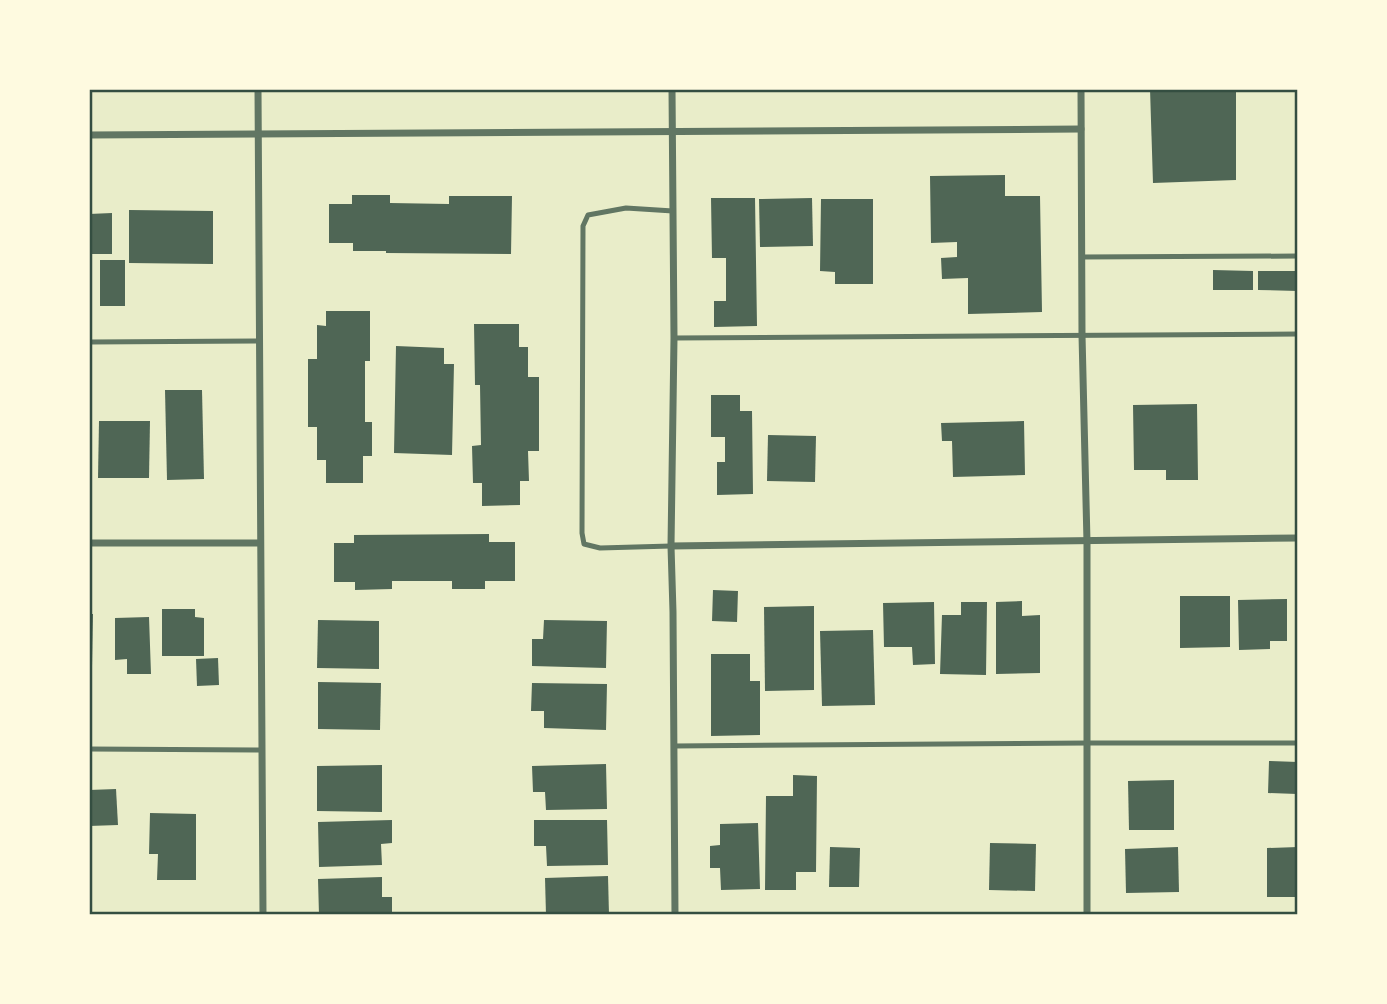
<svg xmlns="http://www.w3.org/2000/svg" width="1387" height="1004" viewBox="0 0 1387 1004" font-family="'Titillium Web',sans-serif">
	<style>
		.building { fill: #4f6655 }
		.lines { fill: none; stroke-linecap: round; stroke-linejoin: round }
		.service { stroke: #617663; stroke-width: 5 }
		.minor { stroke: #617663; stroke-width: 7 }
		.neatline { fill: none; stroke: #344e41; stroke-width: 2.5 }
	</style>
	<rect width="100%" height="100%" fill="#e9edc9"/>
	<g class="building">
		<polygon points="1150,89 1236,89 1236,180 1153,183"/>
		<polygon points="1005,175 1005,196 1040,196 1042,312 968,314 968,278 942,279 941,258 957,257 957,242 931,243 930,176"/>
		<polygon points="352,195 390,195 390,203 449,204 449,196 512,196 511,254 386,253 386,251 353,251 353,243 329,243 329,204 352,204"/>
		<polygon points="711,198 755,198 757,326 714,327 714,301 726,301 726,258 712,258"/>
		<polygon points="812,198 813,246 760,247 759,199"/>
		<polygon points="821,199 873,199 873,284 835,284 835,272 820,271"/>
		<polygon points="129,210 213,211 213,264 129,263"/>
		<polygon points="112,213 112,254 89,254 89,214"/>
		<rect x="100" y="260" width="25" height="46"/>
		<polygon points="1213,270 1253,271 1253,290 1213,290"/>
		<polygon points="1258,271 1298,271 1298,291 1258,290"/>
		<polygon points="326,311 370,311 370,361 365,361 365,422 372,422 372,456 363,456 363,483 326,483 326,460 317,460 317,427 308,427 308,359 317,359 317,325 326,326"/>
		<polygon points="474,324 519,324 519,347 528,347 528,377 539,377 539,451 528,451 529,481 520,481 520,505 482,506 482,483 473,483 472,446 481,445 480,385 475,385"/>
		<polygon points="396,346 444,348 444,364 454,364 452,455 394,453"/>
		<polygon points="165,390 202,390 204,479 167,480"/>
		<polygon points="711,395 740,395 740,411 752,411 753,494 717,495 717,462 725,462 725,437 711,437"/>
		<polygon points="1197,404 1198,480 1166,480 1166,470 1134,470 1133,405"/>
		<polygon points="99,421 150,421 149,478 98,478"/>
		<polygon points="1024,421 1025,475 953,477 952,441 942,441 941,423"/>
		<polygon points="768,435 816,436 815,482 767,481"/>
		<polygon points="489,534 489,542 515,542 515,581 485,581 485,589 452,589 452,581 392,581 392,589 355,590 355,582 334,582 334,543 354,543 354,535"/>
		<polygon points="713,590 738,591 737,622 712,621"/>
		<polygon points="1180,596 1230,596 1230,647 1180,648"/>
		<polygon points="1287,599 1287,641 1270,641 1270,649 1239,650 1238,600"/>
		<polygon points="1022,601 1022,616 1040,615 1040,673 996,674 996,602"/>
		<polygon points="934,602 935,664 913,665 912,647 884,647 883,603"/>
		<polygon points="961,602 987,602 986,675 940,674 942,615 961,615"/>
		<polygon points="814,606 814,690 765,691 764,607"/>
		<polygon points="162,609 195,609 195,617 204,618 204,656 162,656"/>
		<polygon points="89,614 93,614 92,666 89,666"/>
		<polygon points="149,617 151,674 127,674 127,659 115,660 115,618"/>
		<polygon points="318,620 379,621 379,669 317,668"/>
		<polygon points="544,620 607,621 606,668 532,666 532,639 543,639"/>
		<polygon points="873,630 875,705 822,706 820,631"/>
		<polygon points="711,654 750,654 750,681 760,681 760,735 711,736"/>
		<polygon points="218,658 219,685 197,686 196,659"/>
		<polygon points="318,682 381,683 380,730 318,729"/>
		<polygon points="532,683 607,684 606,730 544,728 544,711 531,711"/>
		<polygon points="1269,761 1298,762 1297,794 1268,793"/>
		<polygon points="606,764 607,809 546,810 545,792 533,792 532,766"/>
		<polygon points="382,765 382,812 317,811 317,766"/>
		<polygon points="793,775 817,776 816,872 796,872 796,890 765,890 766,796 793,796"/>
		<polygon points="1174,780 1174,830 1129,830 1128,781"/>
		<polygon points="116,789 118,825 89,826 89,790"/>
		<polygon points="150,813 196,814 196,880 157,880 158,854 149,854"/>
		<polygon points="392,820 392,843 381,844 382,865 319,867 318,822"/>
		<polygon points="534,820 607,820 608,865 547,866 546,846 534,846"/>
		<polygon points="758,823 760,889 721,890 720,868 710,868 710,846 720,845 720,824"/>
		<polygon points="990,843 1036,844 1035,891 989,890"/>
		<polygon points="830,847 860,848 859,887 829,887"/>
		<polygon points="1178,847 1179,892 1126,893 1125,849"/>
		<polygon points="1298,847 1298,897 1267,897 1267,848"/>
		<polygon points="608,876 609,915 546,915 545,878"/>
		<polygon points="382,877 382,897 392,897 392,915 319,915 318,879"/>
	</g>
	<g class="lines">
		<g class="service">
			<polyline points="1082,257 1298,256"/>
			<polyline points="674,338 1298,334"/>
			<polyline points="89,342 259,341"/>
			<polyline points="671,546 600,548 584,544 582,533 583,226 588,215 626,208 673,211"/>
			<polyline points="674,746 1088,743 1298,743"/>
			<polyline points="89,749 261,750"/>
		</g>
		<g class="minor">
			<polyline points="258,89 263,915"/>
			<polyline points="672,89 674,338 671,546 673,612 675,915"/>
			<polyline points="1081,89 1082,335 1087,542 1087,915"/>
			<polyline points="89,135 1081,129"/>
			<polyline points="89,543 260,543"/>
			<polyline points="671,546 1298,538"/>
		</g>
	</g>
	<rect width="1387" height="1004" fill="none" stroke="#fefae0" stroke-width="182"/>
	<rect x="91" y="91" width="1205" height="822" class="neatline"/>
</svg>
